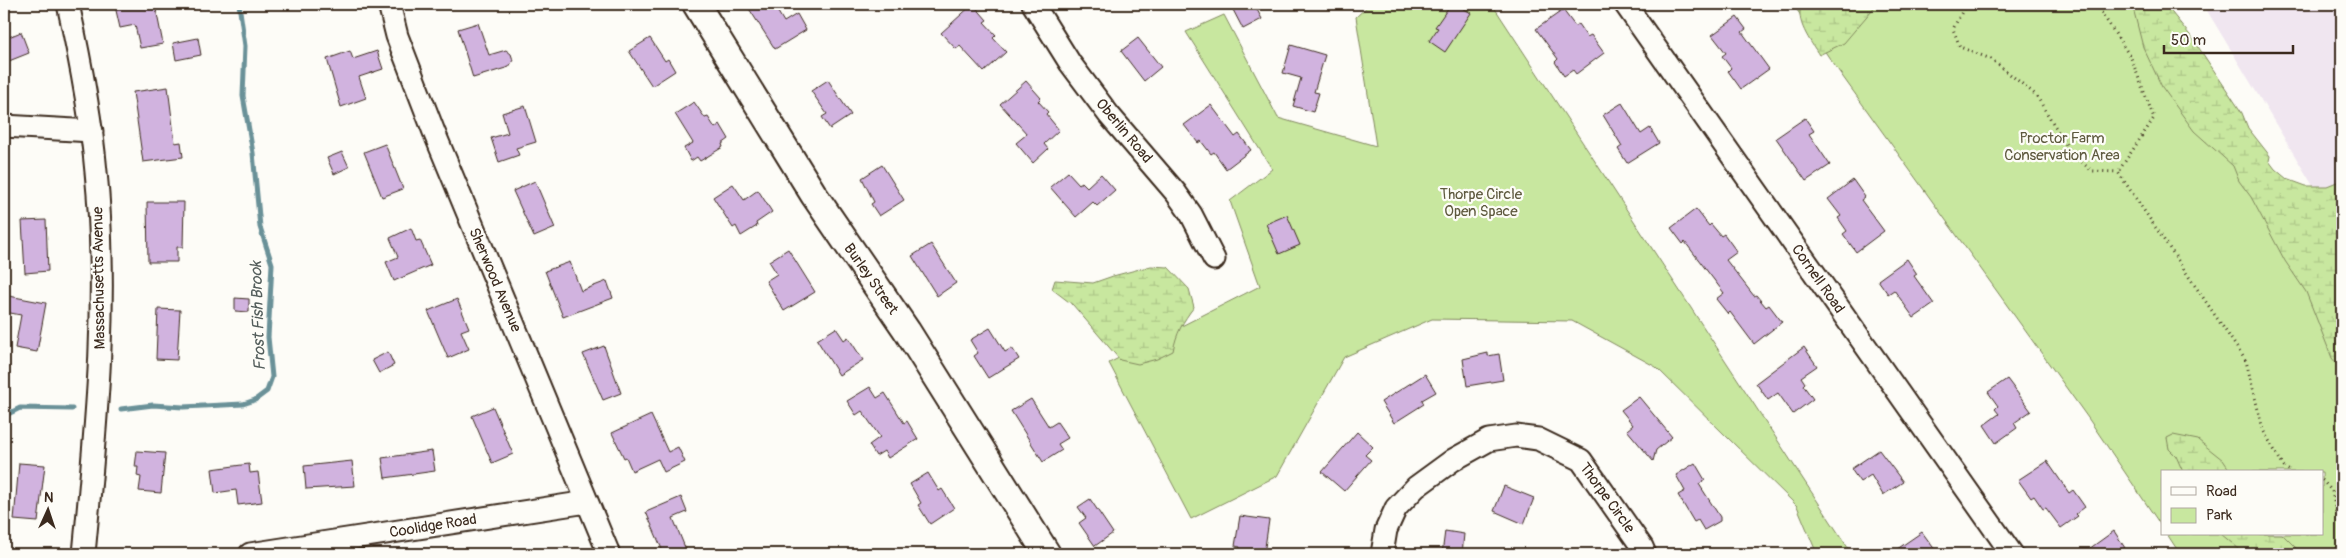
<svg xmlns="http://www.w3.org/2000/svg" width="2346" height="558" viewBox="0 0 2346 558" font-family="Pangolin,sans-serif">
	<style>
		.built { fill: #f0e6f0 }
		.green { fill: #c8e79f; stroke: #82885e }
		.wetland { fill: url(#wetland-marsh); stroke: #82885e }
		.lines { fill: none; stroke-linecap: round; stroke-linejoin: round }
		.stream { stroke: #6a9198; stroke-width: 5 }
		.building { fill: #d1b3df; stroke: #3b2a1e }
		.minor-casing { stroke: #3b2a1e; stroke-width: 25 }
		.major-casing { stroke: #3b2a1e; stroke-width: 30 }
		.path { stroke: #3b2a1e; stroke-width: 3; stroke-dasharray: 1 4; stroke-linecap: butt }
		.minor { stroke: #fdfcf7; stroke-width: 21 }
		.major { stroke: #fdfcf7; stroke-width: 26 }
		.labels { text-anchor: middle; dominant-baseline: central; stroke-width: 4.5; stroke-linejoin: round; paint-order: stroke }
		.street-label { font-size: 15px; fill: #3b2a1e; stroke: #fdfcf7 }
		.park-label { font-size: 15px; fill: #5e593e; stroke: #fdfcf7 }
		.water-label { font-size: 16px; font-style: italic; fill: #535d5b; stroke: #fdfcf7 }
	</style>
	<defs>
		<pattern id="wetland-marsh" width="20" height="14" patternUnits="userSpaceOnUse" patternTransform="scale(1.25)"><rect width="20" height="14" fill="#c8e79f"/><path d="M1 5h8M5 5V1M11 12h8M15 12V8" fill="none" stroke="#adc688"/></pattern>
	</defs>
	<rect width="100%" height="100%" fill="#fdfcf7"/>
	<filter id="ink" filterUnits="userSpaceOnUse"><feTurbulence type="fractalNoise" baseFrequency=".02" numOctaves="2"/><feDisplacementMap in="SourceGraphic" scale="10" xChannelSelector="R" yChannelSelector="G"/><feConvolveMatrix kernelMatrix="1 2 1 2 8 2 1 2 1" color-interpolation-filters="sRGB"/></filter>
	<g filter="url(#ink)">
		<polygon class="built" points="2203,4 2342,4 2342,234 2278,128"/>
		<g class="green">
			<polygon points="1370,4 1492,4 1852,554 1817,554 1797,506 1656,367 1572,321 1432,319 1344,357 1277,476 1191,519 1109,363 1260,286 1230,201 1272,169 1186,32 1224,15 1278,118 1376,146 1356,17"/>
			<polygon points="1793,4 2134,4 2233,159 2342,355 2342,554 2180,554 2167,534 2322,534 2322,472 2162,472 2162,527 2088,418 1830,59"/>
		</g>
		<g class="wetland">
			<path d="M1802 4H1877L1844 43 1819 55C1811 42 1794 20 1802 4Z"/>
			<polygon points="2132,4 2167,4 2168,8 2193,39 2242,113 2248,128 2270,156 2269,161 2275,169 2287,179 2306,186 2327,186 2342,180 2342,371 2332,358 2306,292 2285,261 2251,197 2239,181 2233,166 2194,131 2162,87 2143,47"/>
			<path d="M1151 266 1168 267 1189 289 1194 307C1183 321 1176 334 1173 351L1157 359 1138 364 1120 360 1073 305 1052 289 1055 280 1093 283 1113 276Z"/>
			<polygon points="2173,435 2198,440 2223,460 2231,472 2183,472 2176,456 2169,449 2167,438"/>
			<polygon points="2221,534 2282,534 2302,554 2245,554"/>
		</g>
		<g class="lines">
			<g class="stream">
				<polyline points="121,409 153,405 183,407 243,404 255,400 267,391 272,377 268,337 272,264 260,227 253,153 243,96 245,46 239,4"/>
				<polyline points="4,416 20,408 72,409"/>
			</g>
		</g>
		<g class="building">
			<polygon points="127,4 155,4 163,44 140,48 135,25 120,28 115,6"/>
			<polygon points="746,4 773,4 784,22 797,14 806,30 775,49"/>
			<polygon points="973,4 987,20 984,22 996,35 993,38 1006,52 984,72 960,46 956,49 941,33"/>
			<polygon points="1230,4 1254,4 1262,19 1243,29"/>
			<polygon points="1451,4 1456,4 1471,13 1445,52 1429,41 1438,28 1435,27"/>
			<polygon points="1563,10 1575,26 1578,24 1587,37 1591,35 1604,53 1576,74 1573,70 1564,76 1555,62 1558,59 1536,29"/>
			<polygon points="1737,17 1746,29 1742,32 1769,69 1741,89 1728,71 1731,68 1722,56 1726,53 1712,35"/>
			<polygon points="478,23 489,55 506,50 511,54 513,60 509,67 473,78 458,29"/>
			<polygon points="21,32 29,53 4,63 4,39"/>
			<polygon points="198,38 201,55 176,60 173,43"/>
			<polygon points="650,38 665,61 668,59 675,71 652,86 629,51"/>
			<polygon points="1138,38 1161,67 1144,81 1121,51"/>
			<polygon points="1291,45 1325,55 1314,92 1319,93 1313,112 1293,106 1301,78 1283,73"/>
			<polygon points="350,51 353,59 377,51 383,69 359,77 366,98 341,107 327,59"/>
			<polygon points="828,80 851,115 830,129 822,117 827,114 811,91"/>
			<polygon points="1026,81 1041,98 1038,101 1048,112 1046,114 1059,130 1044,144 1048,149 1033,163 1016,143 1027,134 1000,104"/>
			<polygon points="168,87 175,143 181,142 183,157 143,162 133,92"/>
			<polygon points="694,102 705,118 708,117 715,128 720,124 729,139 722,144 723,147 700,161 697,157 691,161 684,148 693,143 675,114"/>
			<polygon points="1622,103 1641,134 1650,128 1659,143 1627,163 1618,149 1622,146 1603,115"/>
			<polygon points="1211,105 1235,137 1239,134 1251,150 1226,169 1214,152 1211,154 1201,141 1198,143 1184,125"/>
			<polygon points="525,106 536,142 516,148 519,155 499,162 491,138 508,133 502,113"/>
			<polygon points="1805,118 1814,131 1809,134 1830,165 1806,181 1776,138"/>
			<polygon points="385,144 403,189 382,197 364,152"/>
			<polygon points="342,152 349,167 334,174 327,158"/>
			<polygon points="882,165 904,200 879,216 871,204 874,202 862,178"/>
			<polygon points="1068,172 1079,184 1082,182 1087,187 1101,174 1115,190 1097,206 1093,202 1076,217 1050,187"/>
			<polygon points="1853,180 1865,197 1861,200 1884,231 1856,252 1843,234 1847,231 1838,218 1841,216 1828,199"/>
			<polygon points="535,181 555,228 534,237 513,191"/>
			<polygon points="733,184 744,200 758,190 772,212 756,223 757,226 741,236 736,226 733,228 713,197"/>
			<polygon points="147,202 184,202 183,247 177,247 177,262 148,262"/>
			<polygon points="1696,209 1709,226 1711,224 1721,236 1724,234 1737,252 1726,260 1754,296 1756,295 1766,307 1769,305 1782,322 1754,344 1730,312 1728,314 1716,299 1724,293 1685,242 1683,244 1671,228"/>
			<polygon points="1287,215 1300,245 1279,254 1266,224"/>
			<polygon points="46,220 48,271 25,273 22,221"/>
			<polygon points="411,228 416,241 420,240 431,265 394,281 386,262 398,257 390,238"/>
			<polygon points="931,244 956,283 937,296 912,256"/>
			<polygon points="788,249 815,292 784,311 766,281 777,274 769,261"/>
			<polygon points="1907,259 1917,274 1914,276 1934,304 1914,318 1894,290 1888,294 1878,280"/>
			<polygon points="570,262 581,291 607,281 613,298 563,317 545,271"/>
			<polygon points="9,296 46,303 37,352 15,348 21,315 5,312"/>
			<polygon points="235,298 249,299 249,312 235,311"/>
			<polygon points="457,299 469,328 461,331 469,349 448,358 428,311"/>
			<polygon points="158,309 180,310 177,360 156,359"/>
			<polygon points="836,328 844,340 848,337 863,360 839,375 817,340"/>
			<polygon points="990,328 1005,352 1012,348 1019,359 988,378 974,356 978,353 970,340"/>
			<polygon points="604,346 621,393 603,400 583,354"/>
			<polygon points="1804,347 1817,366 1801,377 1805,383 1803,385 1813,399 1793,414 1778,393 1768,400 1756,383"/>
			<polygon points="388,352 394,365 379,373 372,360"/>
			<polygon points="1488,353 1488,356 1499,354 1503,380 1467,386 1463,359"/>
			<polygon points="1425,374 1436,392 1422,400 1424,404 1394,423 1381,402"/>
			<polygon points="2007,379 2031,411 2014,423 2017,428 1996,443 1984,425 1999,414 1995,409 1998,406 1988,392"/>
			<polygon points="870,387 877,398 885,393 904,423 907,421 918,439 888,458 884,451 876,456 869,445 880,437 862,411 856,415 847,401"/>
			<polygon points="1639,397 1672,437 1656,450 1653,461 1627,430 1633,425 1621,410"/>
			<polygon points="1031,399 1049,427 1057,422 1068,438 1058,444 1062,450 1043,462 1011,411"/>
			<polygon points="493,407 513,454 492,463 472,416"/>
			<polygon points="651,415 668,452 678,447 685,462 664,472 658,459 632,471 626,457 624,458 612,433"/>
			<polygon points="1357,432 1373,447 1365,455 1371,460 1344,491 1322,472"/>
			<polygon points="1879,450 1903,482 1883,495 1871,475 1860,482 1851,469"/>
			<polygon points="137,451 165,453 161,493 139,491 141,477 137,476 138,467 135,467"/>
			<polygon points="432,451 435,471 385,478 382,458"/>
			<polygon points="352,461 355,486 306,489 304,466"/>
			<polygon points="2047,461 2069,493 2073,490 2085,507 2076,514 2078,516 2061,528 2046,508 2043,509 2034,496 2031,498 2018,480"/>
			<polygon points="19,463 45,465 38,522 14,520"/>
			<polygon points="1695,463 1705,480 1699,484 1720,517 1720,521 1704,530 1698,520 1694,522 1678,495 1685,491 1676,475"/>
			<polygon points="249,464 250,473 258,472 262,502 238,505 236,490 215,493 212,469"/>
			<polygon points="928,473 939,491 942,489 954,508 930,524 918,505 921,503 910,484"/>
			<polygon points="1504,486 1534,498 1524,524 1494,511"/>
			<polygon points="681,497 687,512 673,518 686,550 676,554 664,554 646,512"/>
			<polygon points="1090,499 1113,533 1095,546 1079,523 1086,518 1078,507"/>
			<polygon points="1240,516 1269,520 1264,554 1239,554 1240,547 1235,546"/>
			<polygon points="1445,531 1464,534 1462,554 1442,554"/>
			<polygon points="2114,531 2125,548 2115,554 2082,554"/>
			<polygon points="1922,532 1938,554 1890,554"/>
		</g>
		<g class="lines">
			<defs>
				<g id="minor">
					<path d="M68 4C80 59 91 115 96 172 109 300 96 427 84 554"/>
					<polyline points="389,4 397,36 434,132 609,554"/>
					<polyline points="1033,4 1070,63 1109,115 1176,193 1191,214 1214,259"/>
					<polyline points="1625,4 2012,554"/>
					<polyline points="4,126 92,131"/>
					<polyline points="250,554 587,502"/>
					<polyline points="1382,554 1386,530 1396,508 1416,487 1453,460 1489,440 1516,436 1538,439 1581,460 1642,547 1645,554"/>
				</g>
				<polyline id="major" points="696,4 814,195 907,331 1047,554"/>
			</defs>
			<use href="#minor" class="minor-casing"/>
			<use href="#major" class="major-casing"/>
			<g class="path">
				<polyline points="1966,4 1953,29 1960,47 1991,59 2036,95 2071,153 2092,171 2118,172"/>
				<polyline points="2096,4 2131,58 2154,118 2118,172 2246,361 2263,430 2284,467 2292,472"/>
				<polyline points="2322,480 2332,491 2336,512 2342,526"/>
			</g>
			<use href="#minor" class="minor"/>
			<use href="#major" class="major"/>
		</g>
	</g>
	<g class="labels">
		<g class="street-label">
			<text transform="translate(1124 131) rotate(50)">Oberlin Road</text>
			<text transform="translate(99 278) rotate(-91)">Massachusetts Avenue</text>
			<text transform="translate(871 279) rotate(55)">Burley Street</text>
			<text transform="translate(1818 279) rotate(55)">Cornell Road</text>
			<text transform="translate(495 280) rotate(67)">Sherwood Avenue</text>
			<text transform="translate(1607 498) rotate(54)">Thorpe Circle</text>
			<text transform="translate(433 526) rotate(-9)">Coolidge Road</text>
		</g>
		<g class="park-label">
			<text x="2062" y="138">Proctor Farm<tspan x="2062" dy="17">Conservation Area</tspan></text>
			<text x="1481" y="194">Thorpe Circle<tspan x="1481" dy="17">Open Space</tspan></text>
		</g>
		<g class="water-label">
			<text transform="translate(258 316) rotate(-92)">Frost Fish Brook</text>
		</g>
	</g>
	<rect width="2346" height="558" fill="none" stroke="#fdfcf7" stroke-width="20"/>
	<rect x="10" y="10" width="2326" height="538" fill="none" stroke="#3b2a1e" stroke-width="2" filter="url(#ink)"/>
	<rect x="2161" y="470" width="162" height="65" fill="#fdfcf7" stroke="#afa8a0"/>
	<rect x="2171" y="487" width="25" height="8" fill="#fdfcf7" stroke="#afa8a0"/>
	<text x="2206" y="496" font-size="15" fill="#3b2a1e">Road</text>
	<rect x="2171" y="508" width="25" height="15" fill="#c8e79f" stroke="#afa8a0"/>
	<text x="2206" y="520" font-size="15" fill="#3b2a1e">Park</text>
	<g transform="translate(48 510) rotate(3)" stroke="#fdfcf7" stroke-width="4" paint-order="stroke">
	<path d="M0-4L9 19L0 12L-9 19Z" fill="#3b2a1e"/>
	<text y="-8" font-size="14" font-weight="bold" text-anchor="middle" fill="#3b2a1e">N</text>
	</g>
	<path d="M2164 45v8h129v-8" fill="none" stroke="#3b2a1e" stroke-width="2.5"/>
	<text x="2171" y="45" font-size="15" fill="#3b2a1e" stroke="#fdfcf7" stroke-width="4" paint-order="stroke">50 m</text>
</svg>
